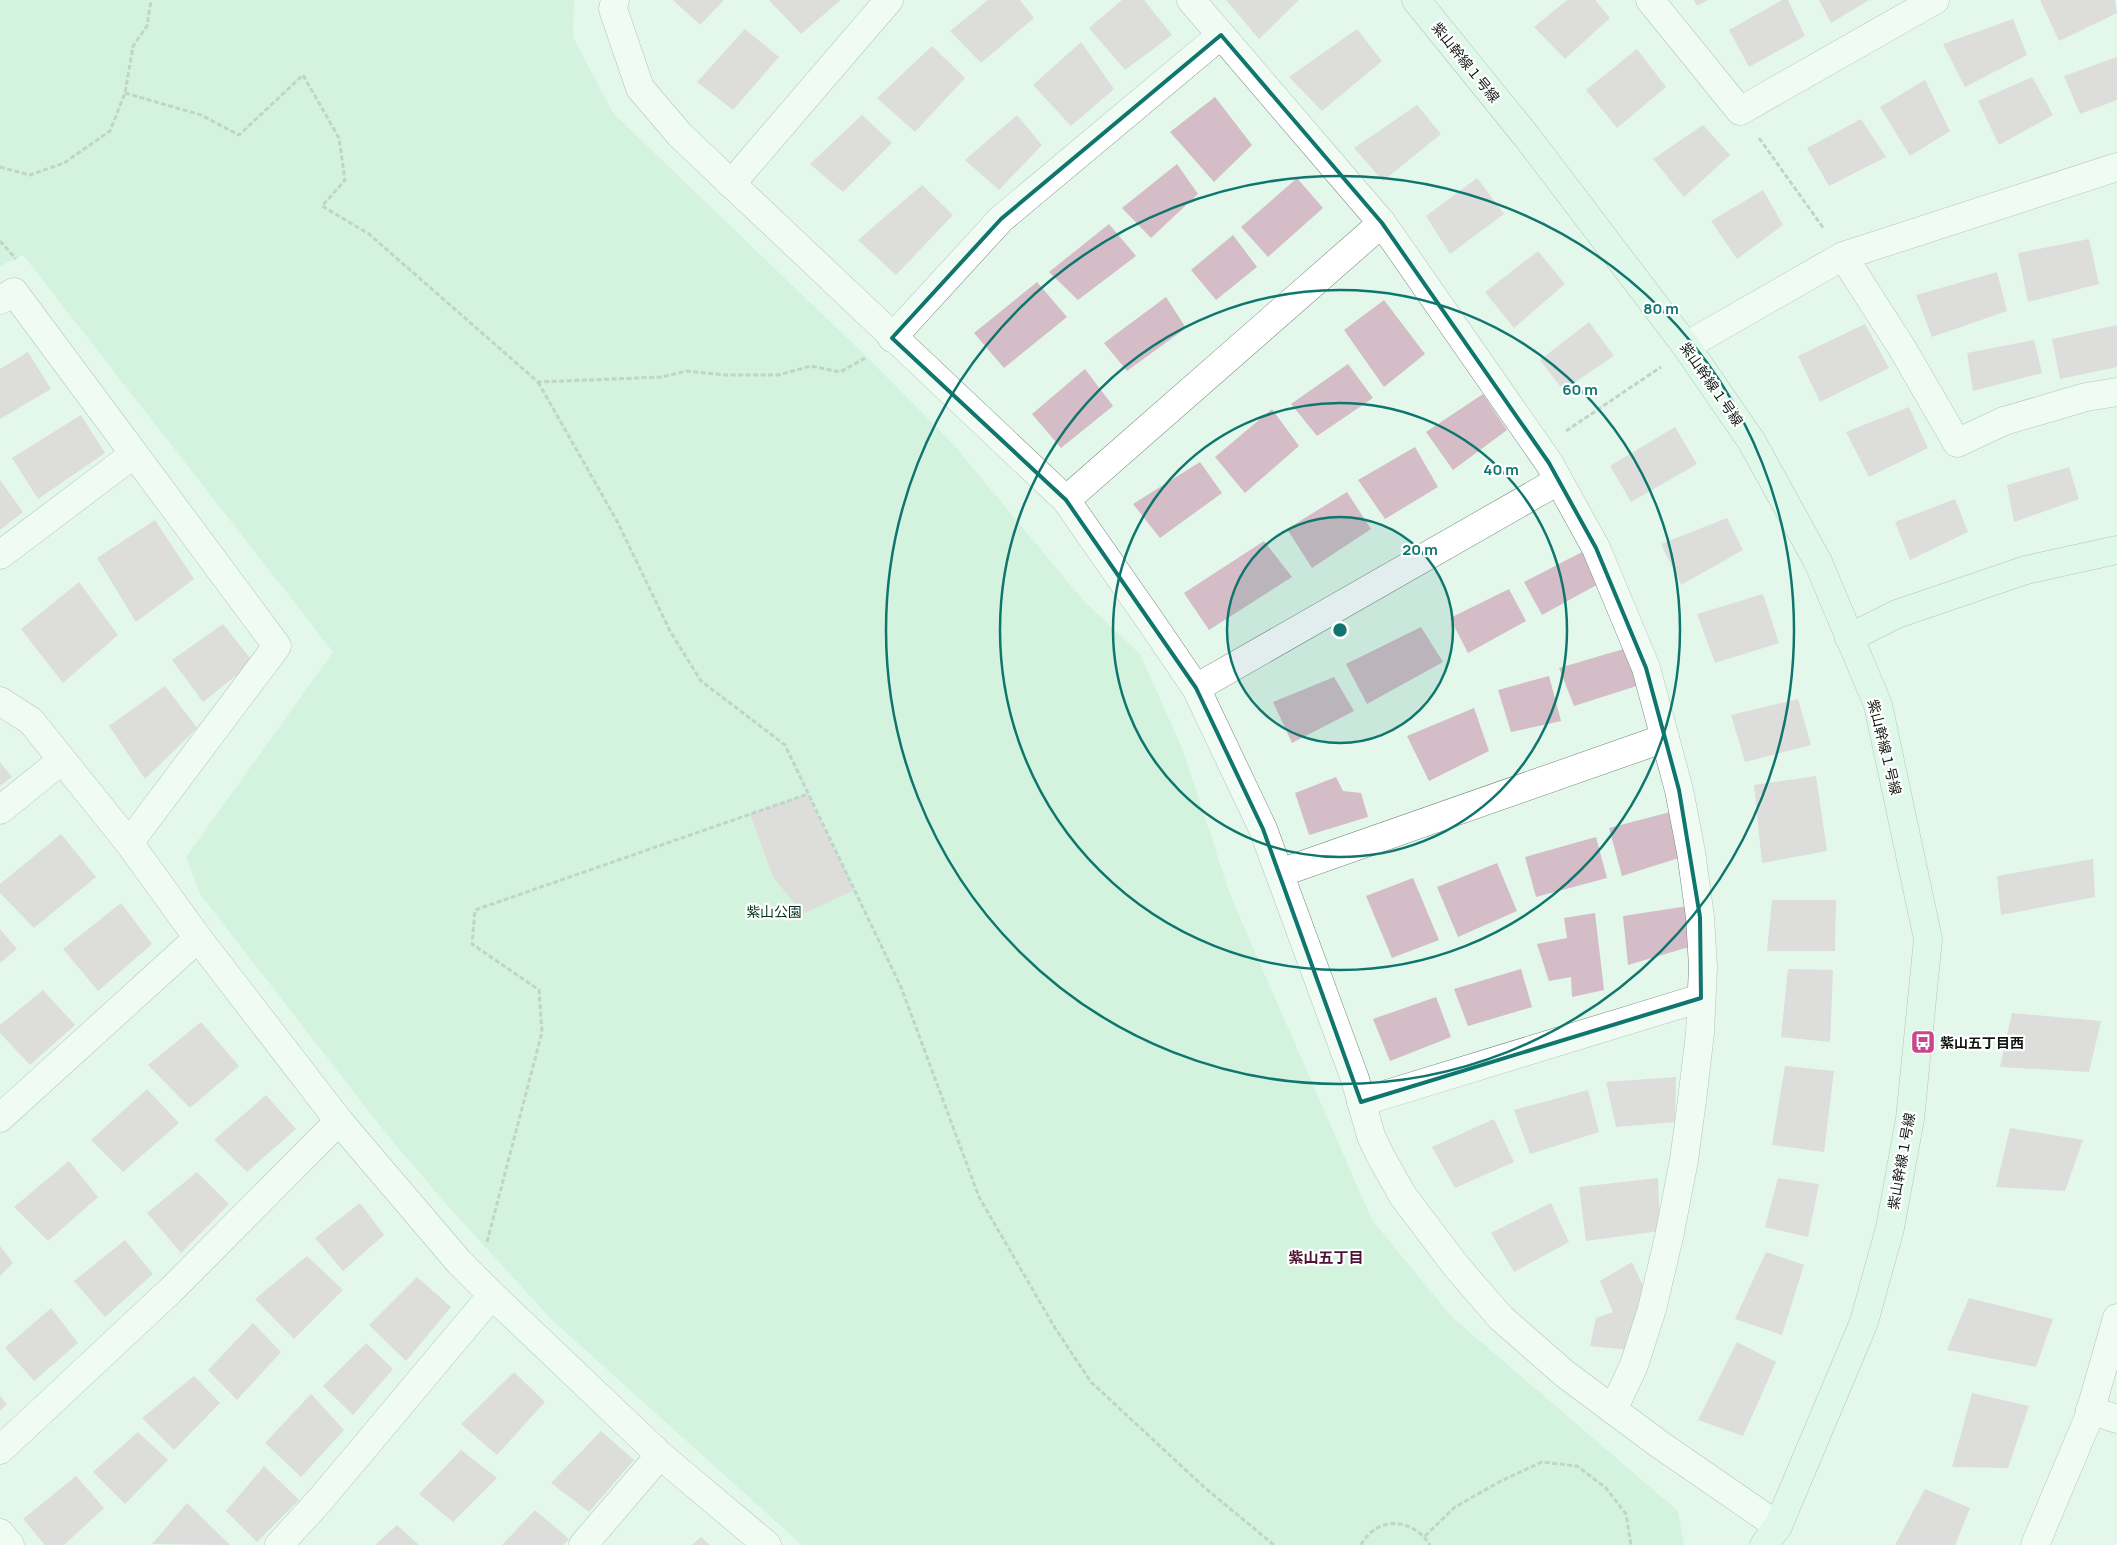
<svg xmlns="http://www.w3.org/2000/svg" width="2117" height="1545" viewBox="0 0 2117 1545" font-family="Manrope,'Noto Sans JP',sans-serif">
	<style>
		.green { fill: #bfedd1 }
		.building { fill: #d4bdc7 }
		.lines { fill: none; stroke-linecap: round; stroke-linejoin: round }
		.street-casing { stroke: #74877b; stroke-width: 29 }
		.secondary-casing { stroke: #74877b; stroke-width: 29 }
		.path { stroke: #98a89e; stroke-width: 3; stroke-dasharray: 5 2.5; stroke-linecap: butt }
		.street { stroke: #fff; stroke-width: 28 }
		.secondary { stroke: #d9f9e8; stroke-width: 28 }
		.marked { fill: none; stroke: #0f766e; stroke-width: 4; stroke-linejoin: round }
		.ring { fill: none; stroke: #0f766e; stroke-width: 2.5 }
		.labels { text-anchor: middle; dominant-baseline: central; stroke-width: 4.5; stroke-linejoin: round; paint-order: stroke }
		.street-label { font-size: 14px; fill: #111814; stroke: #fff }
		.park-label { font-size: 14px; fill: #00341d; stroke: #fff }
		.poi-label { font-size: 14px; font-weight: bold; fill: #111814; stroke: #fff; text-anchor: start }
		.neighbourhood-label { font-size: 15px; font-weight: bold; fill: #4e1033; stroke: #fff }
		.centre { fill: #0f766e; stroke: #fff; stroke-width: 2.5 }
		.ring-label { font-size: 15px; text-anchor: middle; font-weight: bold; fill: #0f766e; stroke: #fff; stroke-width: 4.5; stroke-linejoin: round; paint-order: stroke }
	</style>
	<rect width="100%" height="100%" fill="#e3f8eb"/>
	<polygon class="green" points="0,0 574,0 573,37 613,113 867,357 952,443 1082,599 1140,654 1182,748 1231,897 1372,1220 1451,1316 1678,1511 1684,1545 802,1545 551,1319 445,1203 384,1131 200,894 186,857 333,652 23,255 0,266"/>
	<g class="building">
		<polygon points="673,0 724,0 700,25"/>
		<polygon points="769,0 841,0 801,34"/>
		<polygon points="988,0 1020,0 1034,18 981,63 950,31"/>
		<polygon points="1122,0 1144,0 1172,35 1125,70 1089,28"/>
		<polygon points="1226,0 1299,0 1259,39"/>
		<polygon points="1567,0 1595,0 1610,18 1565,59 1534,27"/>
		<polygon points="1694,0 1708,0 1697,6"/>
		<polygon points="1782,0 1788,0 1805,36 1749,67 1729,30"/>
		<polygon points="1819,0 1869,0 1831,23"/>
		<polygon points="2040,0 2115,0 2117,13 2059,41"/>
		<polygon points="2013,19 2027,55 1965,87 1943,44"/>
		<polygon points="745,29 779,57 733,110 697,82"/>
		<polygon points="1357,29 1382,61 1322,111 1289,77"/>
		<polygon points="1081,42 1114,89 1071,126 1033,85"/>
		<polygon points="932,46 965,78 915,132 877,98"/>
		<polygon points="1637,49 1666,87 1617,128 1586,90"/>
		<polygon points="2117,57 2117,100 2080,114 2064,76"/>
		<polygon points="2032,77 2053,115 1999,145 1978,101"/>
		<polygon points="1925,80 1950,131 1910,156 1880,107"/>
		<polygon points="1215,97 1252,145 1214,182 1170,132"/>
		<polygon points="1417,105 1441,134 1383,181 1354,148"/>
		<polygon points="862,115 892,143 843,192 810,164"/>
		<polygon points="1017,115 1042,145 999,190 965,160"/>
		<polygon points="1861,119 1886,157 1829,186 1807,148"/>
		<polygon points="1703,125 1730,155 1684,197 1653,159"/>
		<polygon points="1177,164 1198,194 1151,238 1122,208"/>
		<polygon points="1297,178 1323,208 1268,257 1241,227"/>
		<polygon points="1477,178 1504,214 1450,254 1426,216"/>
		<polygon points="922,185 953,215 896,275 858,240"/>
		<polygon points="1763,190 1783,225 1737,259 1711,221"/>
		<polygon points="1109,224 1136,256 1078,300 1049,272"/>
		<polygon points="1233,235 1257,267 1216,300 1191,270"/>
		<polygon points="2089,239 2099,284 2028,302 2018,253"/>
		<polygon points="1538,251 1565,284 1514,328 1485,292"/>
		<polygon points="1997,272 2007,311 1932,337 1916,295"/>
		<polygon points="1037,282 1067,317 1004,368 974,333"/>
		<polygon points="1166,297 1186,328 1127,371 1104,343"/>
		<polygon points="1384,300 1425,354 1384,387 1344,330"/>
		<polygon points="1589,322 1614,356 1563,390 1540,360"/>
		<polygon points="1865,324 1889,368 1820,402 1798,356"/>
		<polygon points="2117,325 2117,367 2060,379 2052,339"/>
		<polygon points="2034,340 2042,373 1973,391 1967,353"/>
		<polygon points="28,352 51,389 0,419 0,369"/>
		<polygon points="1348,364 1373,398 1317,436 1291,404"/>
		<polygon points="1085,369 1113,406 1061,448 1032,414"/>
		<polygon points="1483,394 1507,430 1453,470 1426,432"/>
		<polygon points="1909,407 1928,448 1869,477 1846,432"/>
		<polygon points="1272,409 1299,446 1245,493 1215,457"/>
		<polygon points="81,415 105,453 38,499 12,458"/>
		<polygon points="1675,427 1697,464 1631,502 1610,466"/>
		<polygon points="1415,447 1438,487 1385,519 1358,480"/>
		<polygon points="1200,462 1222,493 1160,538 1133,504"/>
		<polygon points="2069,467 2079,499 2014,522 2007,485"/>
		<polygon points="0,480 23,512 0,530"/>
		<polygon points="1347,492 1371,529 1312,568 1287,529"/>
		<polygon points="1955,499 1968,532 1910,560 1895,522"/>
		<polygon points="1727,518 1743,550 1681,585 1661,544"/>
		<polygon points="155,520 194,579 136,622 97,558"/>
		<polygon points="1264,541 1292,577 1209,630 1184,593"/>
		<polygon points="1584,551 1602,582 1542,615 1524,582"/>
		<polygon points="79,582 118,635 63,683 21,629"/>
		<polygon points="1509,589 1526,621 1468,653 1450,618"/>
		<polygon points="1763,594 1779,643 1715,663 1697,614"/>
		<polygon points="223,624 253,662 203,702 172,660"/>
		<polygon points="1421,627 1443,662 1367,704 1346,664"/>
		<polygon points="1627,648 1643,684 1574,706 1559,668"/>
		<polygon points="1549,676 1561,721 1511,732 1498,690"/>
		<polygon points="1334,677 1354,711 1292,743 1273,702"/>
		<polygon points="165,686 197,728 145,779 109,726"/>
		<polygon points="1798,699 1811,745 1745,762 1731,715"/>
		<polygon points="1474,708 1489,751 1429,781 1407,736"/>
		<polygon points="0,762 12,777 0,786"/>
		<polygon points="1816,776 1827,851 1762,863 1754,785"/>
		<polygon points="1336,777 1343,791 1361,793 1368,817 1309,835 1295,793"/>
		<polygon points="808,794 854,890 803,914 773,877 750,814"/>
		<polygon points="1674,811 1682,857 1622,876 1609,828"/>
		<polygon points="61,834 96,877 34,928 0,893 0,884"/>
		<polygon points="1596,837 1607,878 1536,897 1525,857"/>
		<polygon points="2093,859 2095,897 2001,915 1997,876"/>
		<polygon points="1497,863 1517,911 1458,937 1437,887"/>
		<polygon points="1413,878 1439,940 1392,958 1366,896"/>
		<polygon points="1772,900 1836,900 1835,951 1767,951"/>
		<polygon points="121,903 152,944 98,991 63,949"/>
		<polygon points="1688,906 1689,947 1628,965 1623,916"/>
		<polygon points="1595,913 1604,990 1572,997 1571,977 1549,981 1537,944 1567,938 1564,918"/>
		<polygon points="0,929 17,949 0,963"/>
		<polygon points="1521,969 1532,1007 1468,1026 1454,989"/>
		<polygon points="1788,969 1833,970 1830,1042 1781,1037"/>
		<polygon points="43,990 75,1025 30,1065 0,1033 0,1025"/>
		<polygon points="1436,997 1451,1037 1390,1061 1373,1019"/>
		<polygon points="2012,1013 2101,1021 2089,1072 2000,1067"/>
		<polygon points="201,1022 239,1066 190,1108 148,1065"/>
		<polygon points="1785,1066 1834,1071 1824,1152 1772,1145"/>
		<polygon points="1676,1077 1675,1122 1616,1127 1606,1082"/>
		<polygon points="147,1089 179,1123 123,1172 91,1140"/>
		<polygon points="1588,1090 1599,1132 1530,1154 1514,1110"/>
		<polygon points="266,1095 296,1129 247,1172 214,1140"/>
		<polygon points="1494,1119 1514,1162 1455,1188 1432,1147"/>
		<polygon points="2010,1128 2083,1140 2065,1191 1996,1187"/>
		<polygon points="69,1161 98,1197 48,1241 14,1207"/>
		<polygon points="197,1172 229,1204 181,1253 147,1213"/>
		<polygon points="1658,1178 1660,1231 1586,1241 1579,1187"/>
		<polygon points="1778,1178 1819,1184 1808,1237 1765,1227"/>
		<polygon points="360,1203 384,1235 343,1271 315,1238"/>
		<polygon points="1551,1203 1569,1242 1514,1272 1491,1233"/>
		<polygon points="125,1240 153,1274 105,1317 74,1281"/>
		<polygon points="0,1246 13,1263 0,1276"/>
		<polygon points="1766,1252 1804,1265 1782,1335 1735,1319"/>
		<polygon points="307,1256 343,1290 294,1339 255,1299"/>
		<polygon points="1632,1262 1648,1297 1629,1350 1590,1346 1596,1318 1613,1312 1600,1281"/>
		<polygon points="417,1277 451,1307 406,1361 369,1325"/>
		<polygon points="1969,1298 2053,1319 2036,1367 1947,1350"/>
		<polygon points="51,1308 78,1343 34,1381 5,1348"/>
		<polygon points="253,1323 281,1352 237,1400 208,1370"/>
		<polygon points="1737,1342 1776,1362 1743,1436 1698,1420"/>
		<polygon points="366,1343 393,1369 353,1415 323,1386"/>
		<polygon points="514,1372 545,1402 497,1455 461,1424"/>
		<polygon points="194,1376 220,1403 174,1450 142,1418"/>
		<polygon points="1972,1393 2029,1406 2008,1468 1952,1467"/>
		<polygon points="311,1394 344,1430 301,1477 265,1443"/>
		<polygon points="0,1396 7,1404 0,1411"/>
		<polygon points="601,1431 634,1460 589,1512 551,1483"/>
		<polygon points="138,1432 168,1460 125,1504 93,1472"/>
		<polygon points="461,1450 497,1478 453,1522 419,1494"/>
		<polygon points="264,1466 299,1500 257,1542 226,1511"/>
		<polygon points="76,1476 104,1508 64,1545 45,1545 23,1519"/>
		<polygon points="1925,1489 1970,1508 1955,1545 1895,1545"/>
		<polygon points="187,1503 230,1545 152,1544"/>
		<polygon points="535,1510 569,1539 563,1545 502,1545"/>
		<polygon points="397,1525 419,1545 375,1545"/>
		<polygon points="701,1537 710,1545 692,1545"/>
	</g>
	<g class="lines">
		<defs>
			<g id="street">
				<polyline points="615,0 613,9 640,88 680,135 1066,500 1151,622 1196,688 1263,829 1355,1079 1371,1136 1380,1155 1403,1196 1456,1266 1501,1318 1565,1374 1659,1444 1778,1526"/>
				<polyline points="1191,0 1382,223 1549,463 1596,548 1646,668 1679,790 1691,852 1700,917 1703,967 1700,1033 1692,1100 1684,1160 1669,1237 1652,1309 1634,1365 1613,1410"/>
				<polyline points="1650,0 1740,111 1935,0"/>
				<polyline points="731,184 889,0"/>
				<polyline points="1843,256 1902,348 1957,443 2004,421 2086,397 2117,392"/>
				<polyline points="0,300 14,292 277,646 129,843"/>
				<polyline points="892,338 1001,219 1221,35"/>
				<polyline points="1686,346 1843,256 2117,167"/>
				<polyline points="1066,500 1382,223"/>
				<polyline points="0,555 134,454"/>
				<polyline points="1196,688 1558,481"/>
				<polyline points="0,701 31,721 129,843 198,938 339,1121 459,1262 492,1295 660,1455 767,1545"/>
				<polyline points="0,810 62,760"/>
				<polyline points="1280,873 1665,738"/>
				<polyline points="1361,1102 1701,998"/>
				<polyline points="0,1118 198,938"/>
				<polyline points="2090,1410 2117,1419"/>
				<polyline points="0,1450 170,1291 339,1121"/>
				<polyline points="0,1533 10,1545"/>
				<polyline points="279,1545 321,1499 492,1295"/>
				<polyline points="583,1545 660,1455"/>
				<polyline points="2035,1545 2088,1419 2117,1318"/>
			</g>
			<g id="secondary">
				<polyline points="1416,0 1527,137 1686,346 1752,442 1818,562 1878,705 1928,939 1910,1119 1890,1228 1864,1322 1778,1526 1764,1545"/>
				<polyline points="1849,638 1897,614 2026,570 2117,550"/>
			</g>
		</defs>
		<use href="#street" class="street-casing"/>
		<use href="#secondary" class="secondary-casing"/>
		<g class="path">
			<polyline points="125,93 201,115 239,135 303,75 339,138 345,180 322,206 369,234 538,382 662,377 686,371 726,375 778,375 811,366 840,372 865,358"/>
			<polyline points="1759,138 1824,229"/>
			<polyline points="0,167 30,175 64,163 110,131 125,93 133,46 147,26 151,0"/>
			<polyline points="0,241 16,259"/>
			<polyline points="538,382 617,521 670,631 701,681 785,745 901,987 979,1197 1055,1328 1091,1382 1204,1487 1274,1545"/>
			<polyline points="1566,431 1661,367"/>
			<polyline points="487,1242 542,1032 539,990 472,944 475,910 808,794"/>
			<polyline points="1425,1536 1455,1507 1501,1481 1542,1462 1577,1466 1606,1488 1626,1514 1631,1545"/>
			<path d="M1361 1545C1377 1515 1413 1518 1430 1545"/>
		</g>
		<use href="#street" class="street"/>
		<use href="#secondary" class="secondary"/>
	</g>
	<path d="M0 0H2117V1545H0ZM1221 35 1382 223 1549 463 1596 548 1646 668 1679 790 1700 917 1701 998 1361 1102 1263 829 1196 688 1066 500 892 338 1001 219Z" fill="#e3f8eb" fill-opacity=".55" fill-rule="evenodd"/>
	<path class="marked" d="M1221 35 1382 223 1549 463 1596 548 1646 668 1679 790 1700 917 1701 998 1361 1102 1263 829 1196 688 1066 500 892 338 1001 219Z"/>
	<circle cx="1340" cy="630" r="113" fill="#0f766e" fill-opacity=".12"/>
	<g class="ring">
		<circle cx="1340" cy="630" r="113"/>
		<circle cx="1340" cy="630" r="227"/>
		<circle cx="1340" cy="630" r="340"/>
		<circle cx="1340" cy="630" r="454"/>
	</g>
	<defs>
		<symbol id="bus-square" viewBox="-11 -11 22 22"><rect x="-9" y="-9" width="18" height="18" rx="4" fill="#c9468c" stroke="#fff"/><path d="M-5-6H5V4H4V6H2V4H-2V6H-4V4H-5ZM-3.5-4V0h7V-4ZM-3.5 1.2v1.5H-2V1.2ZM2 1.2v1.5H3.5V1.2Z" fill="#fff"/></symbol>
	</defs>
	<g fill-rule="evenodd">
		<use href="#bus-square" x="1909" y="1028" width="28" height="28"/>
	</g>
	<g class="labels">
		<g class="street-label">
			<text transform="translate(1466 62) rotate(51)">紫山幹線１号線</text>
			<text transform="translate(1712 384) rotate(55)">紫山幹線１号線</text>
			<text transform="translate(1885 747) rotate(76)">紫山幹線１号線</text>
			<text transform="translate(1901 1161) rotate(-80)">紫山幹線１号線</text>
		</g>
		<g class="park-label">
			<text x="774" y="911">紫山公園</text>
		</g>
		<g class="poi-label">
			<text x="1940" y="1042">紫山五丁目西</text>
		</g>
		<g class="neighbourhood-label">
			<text x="1326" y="1257">紫山五丁目</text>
		</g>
	</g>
	<circle cx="1340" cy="630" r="8" class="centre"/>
	<g class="ring-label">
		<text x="1661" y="314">80 m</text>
		<text x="1580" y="395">60 m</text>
		<text x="1501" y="475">40 m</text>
		<text x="1420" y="555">20 m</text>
	</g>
</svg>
